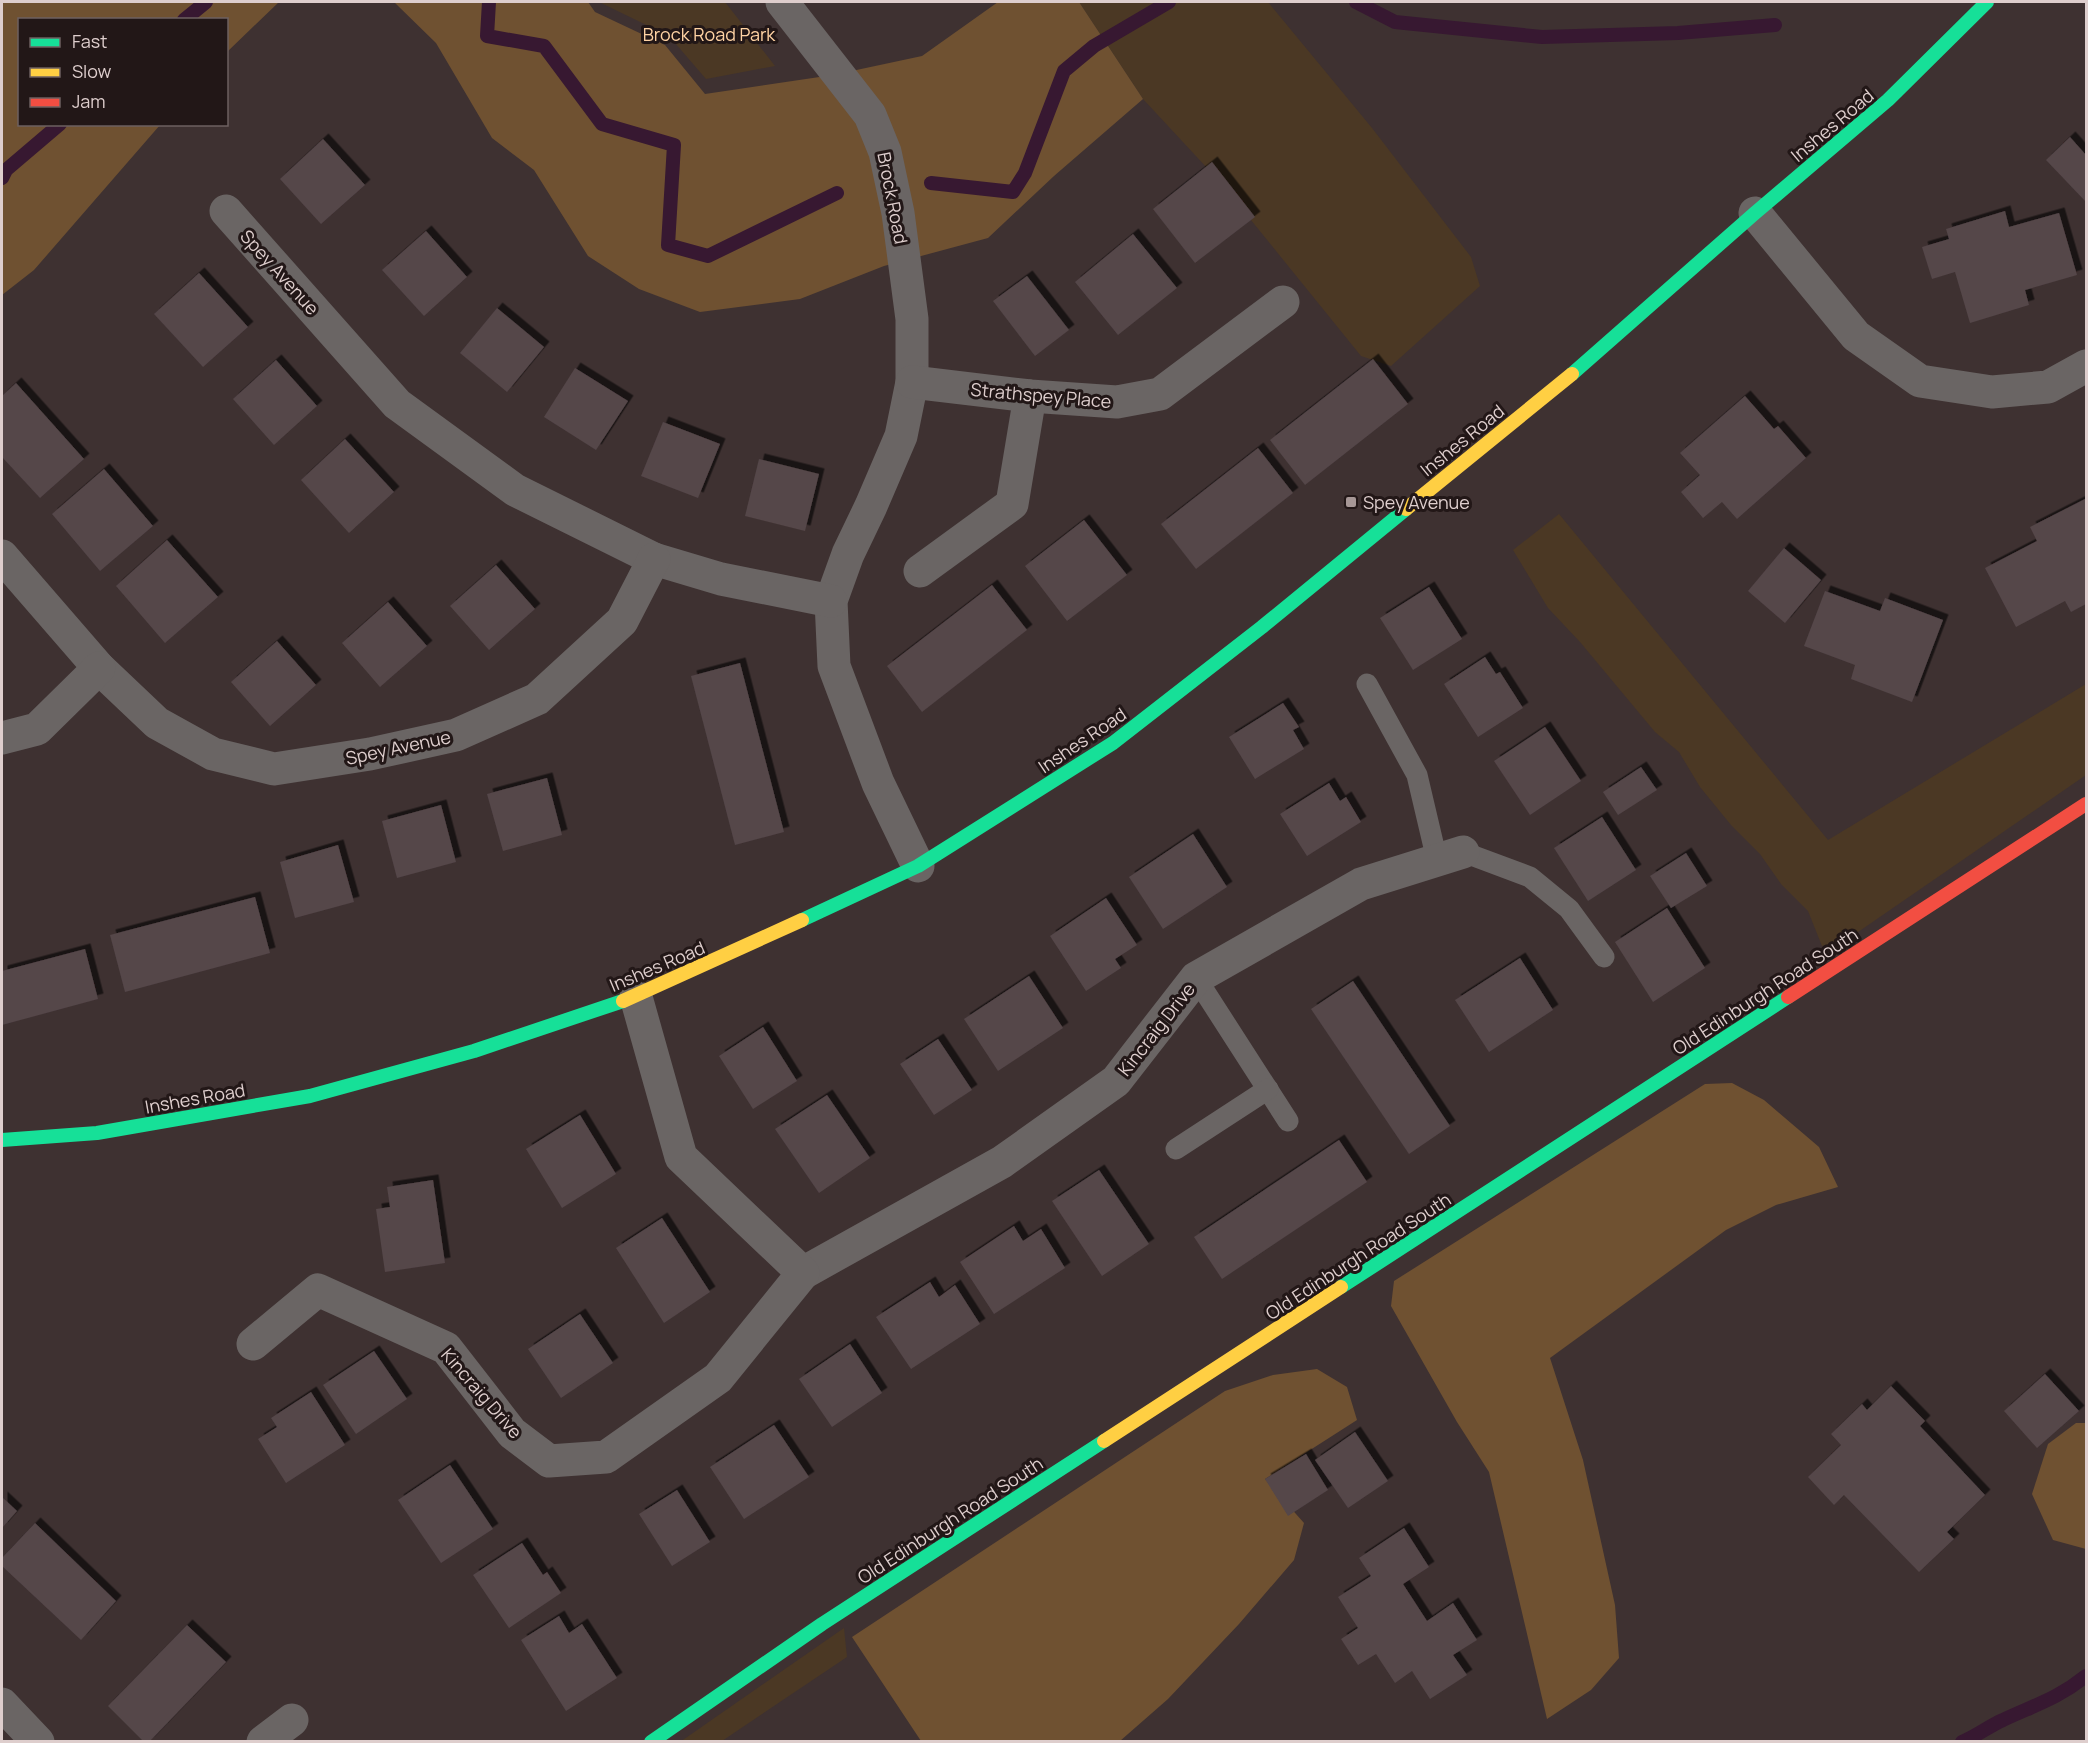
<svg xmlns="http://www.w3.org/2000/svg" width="2088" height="1743" viewBox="0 0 2088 1743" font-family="Manrope,sans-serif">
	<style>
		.green { fill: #4b3824 }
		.forest { fill: #6f5131 }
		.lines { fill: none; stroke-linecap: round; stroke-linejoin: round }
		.stream { stroke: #371831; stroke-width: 14 }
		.building { fill: #544649; filter: url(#shadow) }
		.lane { stroke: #6a6564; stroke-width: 21 }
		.street { stroke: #6a6564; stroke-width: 33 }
		.fast { stroke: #16e098; stroke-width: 14 }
		.slow { stroke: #ffcf43; stroke-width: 14 }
		.jam { stroke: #f24e42; stroke-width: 14 }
		.poi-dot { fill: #a69796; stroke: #221717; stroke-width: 2 }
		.labels { text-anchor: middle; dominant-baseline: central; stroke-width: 6; stroke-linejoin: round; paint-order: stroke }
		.park-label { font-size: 18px; fill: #ffd3a4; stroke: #221717 }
		.street-label { font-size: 18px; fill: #dececd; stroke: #221717 }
		.poi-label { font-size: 18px; fill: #dececd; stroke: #221717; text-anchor: start }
	</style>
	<defs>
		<filter id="shadow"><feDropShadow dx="5.5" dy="-5.5" stdDeviation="0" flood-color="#0009"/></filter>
	</defs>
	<rect width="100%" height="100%" fill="#3e3131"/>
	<g class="green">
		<polygon points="599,2 725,2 775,66 706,79 669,36"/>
		<polygon points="1079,2 1268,2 1372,128 1471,257 1480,286 1391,366 1361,356 1221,183 1143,99"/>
		<polygon points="1559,514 1828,840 2086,684 2086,775 1845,941 1822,946 1808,911 1781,884 1760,854 1731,825 1700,787 1679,752 1655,732 1580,642 1548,608 1513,550"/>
		<polygon points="844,1628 847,1657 722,1741 680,1742"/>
	</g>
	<g class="forest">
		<polygon points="2,2 279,2 227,52 226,20 20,20 20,124 160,125 34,270 2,295"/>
		<polygon points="394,2 588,2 595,12 665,45 705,94 833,75 922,56 998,2 1079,2 1143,99 1054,176 988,238 884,266 800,299 700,312 639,289 588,256 534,170 492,138 436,43"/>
		<polygon points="1732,1083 1764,1100 1819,1147 1838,1187 1776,1205 1726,1230 1550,1358 1583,1460 1615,1605 1619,1658 1591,1690 1547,1719 1489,1472 1457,1422 1391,1306 1394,1281 1705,1084"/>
		<polygon points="1317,1369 1347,1387 1357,1420 1265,1479 1304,1523 1294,1560 1239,1624 1168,1699 1120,1741 921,1741 852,1637 1225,1391 1273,1375"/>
		<polygon points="2076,1423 2086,1423 2086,1549 2053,1540 2032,1494 2048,1444"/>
	</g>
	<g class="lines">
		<g class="stream">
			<polyline points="489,2 487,36 544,46 602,124 674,145 668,245 708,256 837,193"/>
			<polyline points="1356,2 1395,22 1542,37 1678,33 1775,25"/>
			<polyline points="184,20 206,2"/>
			<polyline points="2,178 6,170 60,124"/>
			<polyline points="931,183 1013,192 1025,173 1064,71 1094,46 1169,2"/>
			<path d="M1962 1742C1977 1736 1989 1726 2003 1720 2035 1705 2059 1698 2086 1676"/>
		</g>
	</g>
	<g class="building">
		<polygon points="2070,137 2086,155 2086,202 2046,160"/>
		<polygon points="323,139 365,185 321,224 280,179"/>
		<polygon points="1212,162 1255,217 1195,263 1153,209"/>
		<polygon points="2005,211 2009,227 2059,213 2077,275 2025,290 2029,305 1970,323 1955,272 1932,279 1922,247 1949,239 1946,229"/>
		<polygon points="426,231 467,277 424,316 382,270"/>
		<polygon points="1133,234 1177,288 1118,335 1075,282"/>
		<polygon points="199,273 248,327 203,367 154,314"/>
		<polygon points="1027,276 1069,330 1035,356 993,301"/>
		<polygon points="497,308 544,347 507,392 460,353"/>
		<polygon points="1373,359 1408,404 1305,485 1270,440"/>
		<polygon points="276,360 317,406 274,445 233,399"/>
		<polygon points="575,368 628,401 596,450 544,417"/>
		<polygon points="16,383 84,459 40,498 2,457 2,396"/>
		<polygon points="1745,396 1774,429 1778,426 1806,458 1737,519 1722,502 1703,518 1681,492 1700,475 1680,453"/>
		<polygon points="663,422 720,444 698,498 641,476"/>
		<polygon points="345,439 394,492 349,533 301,480"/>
		<polygon points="1258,448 1293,493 1196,569 1161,524"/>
		<polygon points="759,459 819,474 805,531 745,516"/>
		<polygon points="104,469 153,526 100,571 52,514"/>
		<polygon points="2085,499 2086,502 2086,604 2071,612 2065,601 2016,627 1985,568 2037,541 2030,527"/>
		<polygon points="1084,520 1127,575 1067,621 1025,566"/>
		<polygon points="167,540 218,597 165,643 116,586"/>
		<polygon points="1784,548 1821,580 1785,623 1748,591"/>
		<polygon points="496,565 535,609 489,650 450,606"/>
		<polygon points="992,585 1027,630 922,712 887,666"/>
		<polygon points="1429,587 1462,639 1413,670 1380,618"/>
		<polygon points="1825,591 1880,611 1885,598 1943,620 1912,702 1851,679 1855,665 1804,646"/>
		<polygon points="388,602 427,646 380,687 342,643"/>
		<polygon points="277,641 316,685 270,726 231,682"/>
		<polygon points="1485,657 1496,674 1500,672 1523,708 1478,737 1444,684"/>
		<polygon points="740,663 784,832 735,845 691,676"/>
		<polygon points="1283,703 1299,727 1293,730 1304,749 1255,779 1229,737"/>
		<polygon points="1545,727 1581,781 1530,815 1494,761"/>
		<polygon points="1641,767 1657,790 1618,815 1603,792"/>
		<polygon points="547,778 562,835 503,851 487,794"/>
		<polygon points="1329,783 1340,801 1346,797 1361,822 1307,856 1280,814"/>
		<polygon points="441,805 456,862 397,878 382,821"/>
		<polygon points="1602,817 1636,870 1588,901 1554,848"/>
		<polygon points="1193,834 1227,887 1163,929 1129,877"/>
		<polygon points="338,845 354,902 295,918 280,862"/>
		<polygon points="1686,853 1707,886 1671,908 1650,876"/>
		<polygon points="255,897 270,953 125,992 110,935"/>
		<polygon points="1106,898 1137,945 1115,959 1121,968 1086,991 1050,936"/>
		<polygon points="1667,908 1705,968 1653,1002 1615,942"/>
		<polygon points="85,949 98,999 2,1025 2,971"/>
		<polygon points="1520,958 1553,1010 1489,1052 1455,1000"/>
		<polygon points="1029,976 1063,1028 998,1071 964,1019"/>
		<polygon points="1353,981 1450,1126 1409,1154 1311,1009"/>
		<polygon points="763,1027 797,1081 753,1109 719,1056"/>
		<polygon points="938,1039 972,1090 934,1115 900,1064"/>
		<polygon points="827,1095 870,1158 819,1193 775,1129"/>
		<polygon points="580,1115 616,1174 562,1208 526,1149"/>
		<polygon points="1339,1140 1367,1182 1222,1279 1194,1237"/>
		<polygon points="1099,1170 1149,1244 1102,1276 1052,1201"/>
		<polygon points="433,1180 445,1263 385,1272 376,1209 390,1207 387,1187"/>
		<polygon points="662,1218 710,1292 664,1323 616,1248"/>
		<polygon points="1014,1226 1023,1241 1041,1229 1065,1268 994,1314 960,1262"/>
		<polygon points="930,1282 939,1297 955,1285 980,1324 911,1369 876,1317"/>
		<polygon points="580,1314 613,1363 561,1398 528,1349"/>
		<polygon points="850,1344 882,1393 832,1427 799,1379"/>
		<polygon points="374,1351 407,1399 356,1434 323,1385"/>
		<polygon points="2045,1374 2079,1411 2037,1448 2004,1411"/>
		<polygon points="1891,1386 1925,1421 1920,1426 1985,1495 1947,1532 1954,1539 1919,1572 1844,1495 1834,1505 1808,1477 1841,1445 1831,1434 1862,1404 1867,1410"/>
		<polygon points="311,1392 345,1445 286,1483 258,1439 277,1427 271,1418"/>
		<polygon points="774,1425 809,1477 744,1519 710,1467"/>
		<polygon points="1355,1432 1388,1481 1348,1508 1315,1460"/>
		<polygon points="1306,1454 1328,1490 1288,1516 1265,1479"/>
		<polygon points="450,1465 493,1529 441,1563 398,1500"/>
		<polygon points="677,1490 710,1542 672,1566 639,1514"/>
		<polygon points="2,1497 17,1511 2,1528"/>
		<polygon points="35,1523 116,1601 81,1640 2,1566 2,1558"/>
		<polygon points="1404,1528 1429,1567 1403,1584 1427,1621 1453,1603 1477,1640 1453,1655 1467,1675 1430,1699 1412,1671 1395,1683 1376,1654 1358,1665 1341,1639 1358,1628 1338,1597 1371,1576 1359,1558"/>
		<polygon points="522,1543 543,1575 547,1572 561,1593 509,1628 473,1575"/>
		<polygon points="559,1616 569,1633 582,1624 617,1678 566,1711 521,1640"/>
		<polygon points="187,1625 226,1662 149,1742 144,1742 108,1706"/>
	</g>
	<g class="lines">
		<g class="lane">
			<polyline points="1367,684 1417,775 1437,860"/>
			<polyline points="1463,852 1530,877 1569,909 1604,957"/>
			<polyline points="1196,978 1288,1121"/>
			<polyline points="1176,1149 1268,1089"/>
		</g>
		<g class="street">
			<polyline points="782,2 870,115 885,152 898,213 912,319 912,382 901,436 871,506 848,554 831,601 834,666 878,783 918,866"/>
			<polyline points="226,211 397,404 515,490 654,559 721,579 831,601"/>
			<polyline points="1755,213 1856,336 1920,381 1992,392 2048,387 2086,366"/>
			<polyline points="912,382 1030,396 1117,402 1160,394 1283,302"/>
			<polyline points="2,556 99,668 157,723 213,754 274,769 370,754 456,735 537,699 622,621 654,559"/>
			<polyline points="920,571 1012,504 1030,396"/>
			<polyline points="2,738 37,729 99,668"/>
			<polyline points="803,1273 1002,1162 1116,1081 1196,978 1361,884 1463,852"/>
			<polyline points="253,1344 318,1290 446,1348 512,1433 549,1461 606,1457 718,1378 803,1273 681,1157 636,997"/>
			<polyline points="2,1704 38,1742"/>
			<polyline points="263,1742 292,1720"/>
		</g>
		<g class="fast">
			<polyline points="1572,374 1755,213 1888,100 1987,2"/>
			<polyline points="802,920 918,866 1113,743 1262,627 1406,509"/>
			<polyline points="2,1140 97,1133 310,1096 474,1051 623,1001"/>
			<polyline points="1341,1287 1788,997"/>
			<polyline points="651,1742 822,1624 1104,1441"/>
		</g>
		<g class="slow">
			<polyline points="1406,509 1572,374"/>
			<polyline points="623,1001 802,920"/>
			<polyline points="1104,1441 1341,1287"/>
		</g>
		<polyline class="jam" points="1788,997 2086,804"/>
	</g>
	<rect class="poi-dot" x="1345" y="496" width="12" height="12" rx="3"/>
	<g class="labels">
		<g class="park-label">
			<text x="709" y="34">Brock Road Park</text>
		</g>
		<g class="street-label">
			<text transform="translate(1832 125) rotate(-40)">Inshes Road</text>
			<text transform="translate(893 198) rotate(79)">Brock Road</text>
			<text transform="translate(280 272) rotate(48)">Spey Avenue</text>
			<text transform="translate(1041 395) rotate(5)">Strathspey Place</text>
			<text transform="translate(1462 440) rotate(-39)">Inshes Road</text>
			<text transform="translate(1082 740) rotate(-34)">Inshes Road</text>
			<text transform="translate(398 747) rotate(-12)">Spey Avenue</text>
			<text transform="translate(657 966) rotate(-23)">Inshes Road</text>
			<text transform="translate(1765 991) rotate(-33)">Old Edinburgh Road South</text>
			<text transform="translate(1156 1029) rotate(-52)">Kincraig Drive</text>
			<text transform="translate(195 1098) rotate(-10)">Inshes Road</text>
			<text transform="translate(1358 1256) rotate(-33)">Old Edinburgh Road South</text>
			<text transform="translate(482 1393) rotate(49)">Kincraig Drive</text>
			<text transform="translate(950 1520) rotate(-33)">Old Edinburgh Road South</text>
		</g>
		<g class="poi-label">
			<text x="1363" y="502">Spey Avenue</text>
		</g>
	</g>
	<rect width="2088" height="1743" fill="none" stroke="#dececd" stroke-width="6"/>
	<rect x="18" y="18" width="210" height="108" fill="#221717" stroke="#6d6060" stroke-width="1.5"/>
	<rect x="30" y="38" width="30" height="9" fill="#16e098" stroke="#6d6060" stroke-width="1.5"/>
	<text x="72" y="48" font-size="18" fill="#dececd">Fast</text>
	<rect x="30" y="68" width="30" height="9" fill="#ffcf43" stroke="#6d6060" stroke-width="1.5"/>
	<text x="72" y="78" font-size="18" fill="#dececd">Slow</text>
	<rect x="30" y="98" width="30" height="9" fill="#f24e42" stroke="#6d6060" stroke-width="1.5"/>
	<text x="72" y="108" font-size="18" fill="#dececd">Jam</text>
</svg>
